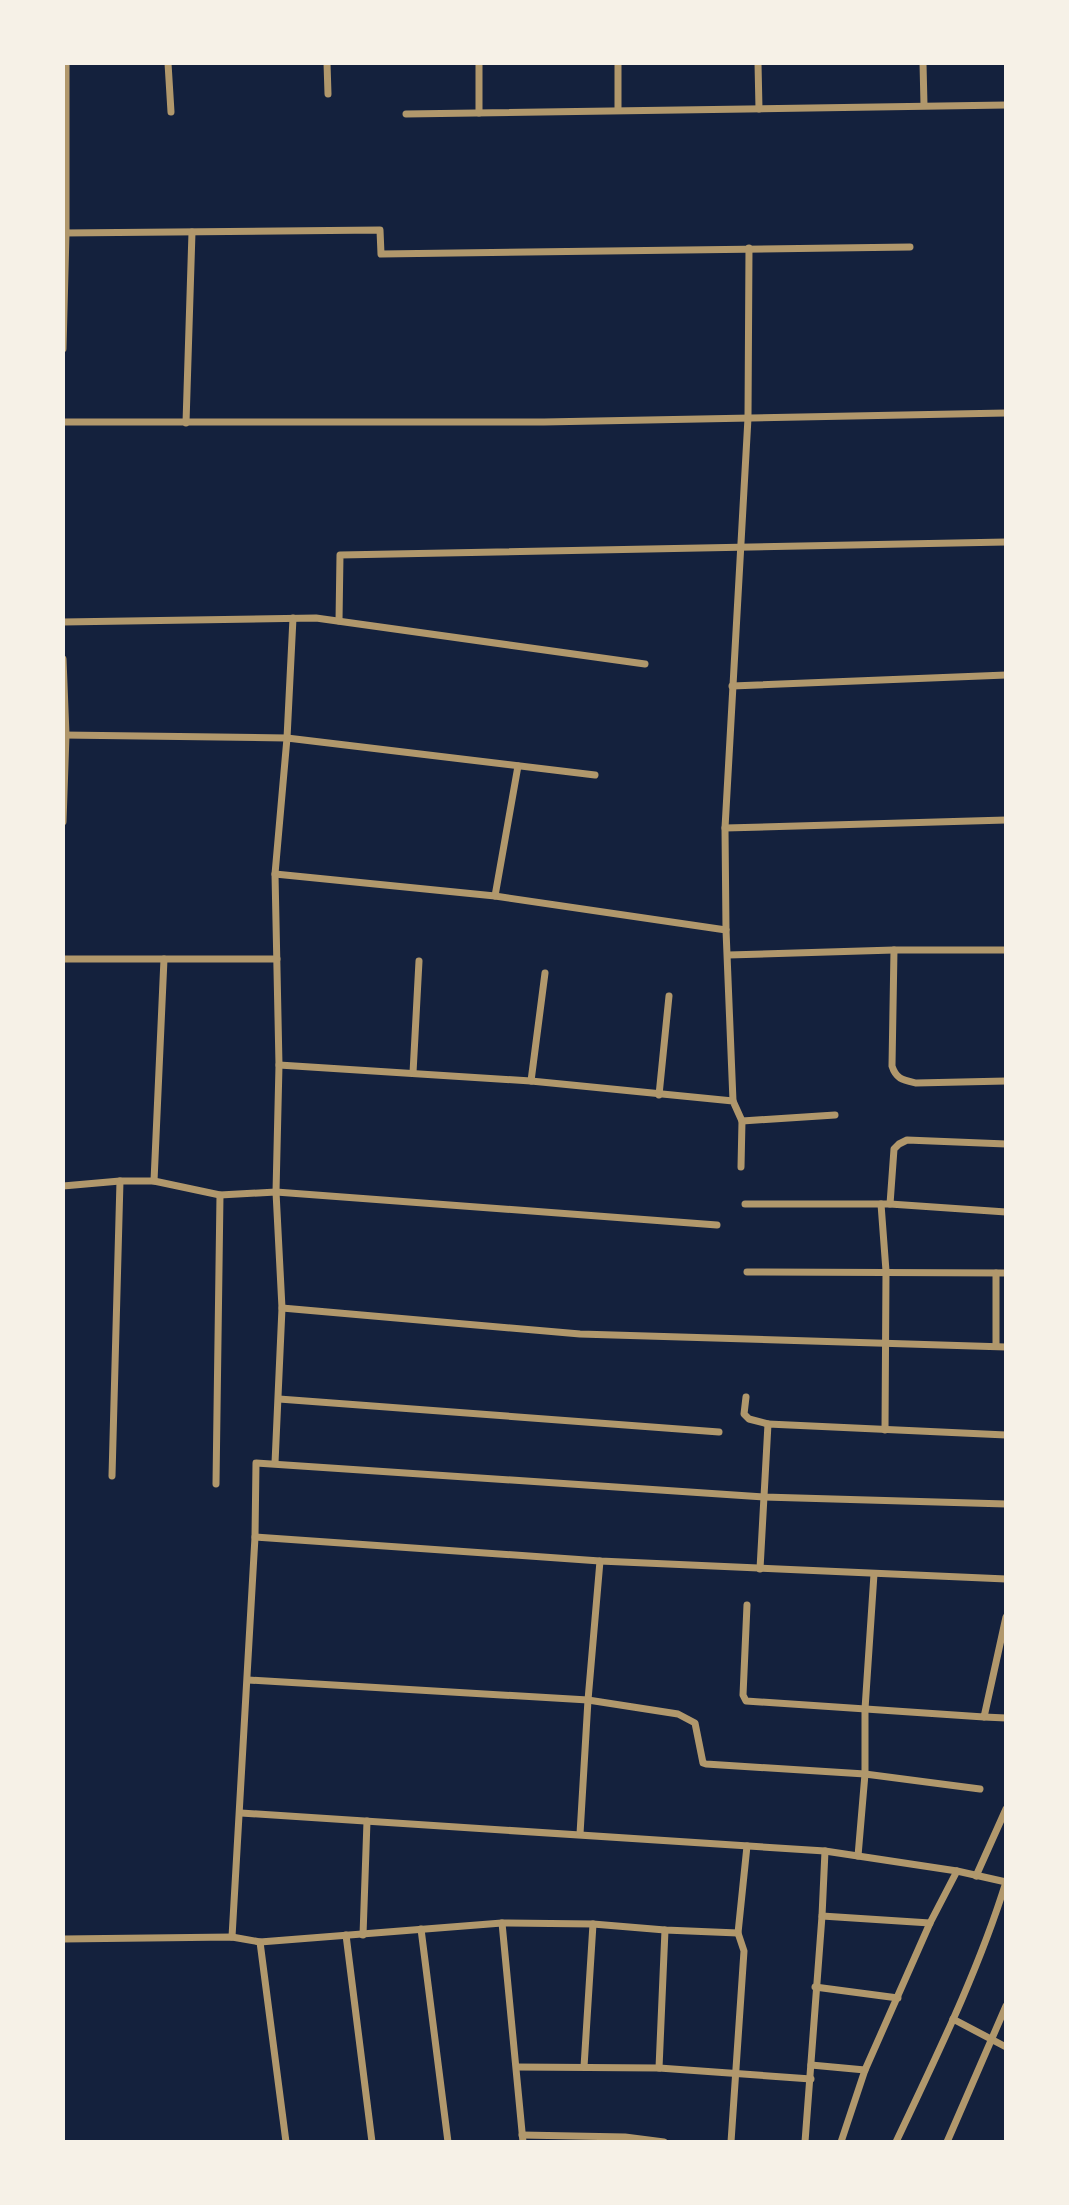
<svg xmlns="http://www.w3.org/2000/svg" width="1069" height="2205" viewBox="0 0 1069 2205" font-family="'Archivo Narrow',sans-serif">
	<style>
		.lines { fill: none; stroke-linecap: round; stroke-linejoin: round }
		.minor { stroke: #b1986c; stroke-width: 7 }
	</style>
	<rect width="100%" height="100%" fill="#14213d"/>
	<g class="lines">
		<g class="minor">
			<polyline points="168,63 171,112"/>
			<polyline points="327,63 328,94"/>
			<polyline points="618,63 618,110"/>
			<polyline points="758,63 759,109"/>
			<polyline points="923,63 924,105"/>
			<polyline points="479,113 479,63"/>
			<polyline points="406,114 1006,105"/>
			<polyline points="63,233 380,230 381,254 910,247"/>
			<polyline points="63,349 66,233 66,63"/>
			<polyline points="63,422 544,422 1006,413"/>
			<polyline points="186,423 192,232"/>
			<polyline points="339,621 340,555 1006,542"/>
			<polyline points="63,622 316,618 645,664"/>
			<polyline points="63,659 66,735 63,822"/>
			<polyline points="732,686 1006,675"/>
			<polyline points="63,735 287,738 595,775"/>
			<polyline points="725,828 1006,820"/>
			<polyline points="275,874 495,896 726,930"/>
			<polyline points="495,896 518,766"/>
			<path d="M894 950 892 1066C896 1079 903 1080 916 1083L1006 1081"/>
			<polyline points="728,955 894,950 1006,950"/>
			<polyline points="63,959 277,959"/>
			<polyline points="279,1065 531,1081 733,1101 742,1121 835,1115"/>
			<polyline points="413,1073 419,961"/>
			<polyline points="531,1081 545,973"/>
			<polyline points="659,1095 669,996"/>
			<polyline points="733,1101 726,930 725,828 748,418 749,248"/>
			<polyline points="741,1167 742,1121"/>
			<polyline points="154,1181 164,959"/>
			<polyline points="63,1186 120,1181 154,1181 220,1195 276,1192 717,1225"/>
			<polyline points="745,1204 890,1204 1006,1212"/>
			<polyline points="881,1204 886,1271 885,1430"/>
			<polyline points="890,1204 894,1149 899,1144 907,1140 1006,1144"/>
			<polyline points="747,1272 1006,1273"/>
			<polyline points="282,1308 580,1334 1006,1347"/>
			<polyline points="996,1346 996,1273"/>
			<polyline points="746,1397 744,1414 749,1419 768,1424"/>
			<polyline points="279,1399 719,1432"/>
			<polyline points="275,1463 282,1308 276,1192 279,1065 275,874 287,738 293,618"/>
			<polyline points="112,1476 120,1181"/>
			<polyline points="216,1484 220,1195"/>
			<polyline points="255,1537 600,1561 1006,1579"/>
			<polyline points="760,1569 768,1424 1006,1435"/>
			<polyline points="747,1605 743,1695 746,1701 984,1717 1006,1617"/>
			<polyline points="248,1680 588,1700 678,1714 695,1723 703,1763 706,1764 865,1774 980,1789"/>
			<polyline points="984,1717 1006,1718"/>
			<polyline points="241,1813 825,1851 957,1871 1006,1882"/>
			<polyline points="580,1834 588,1700 600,1561"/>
			<polyline points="858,1856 865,1774 865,1709 874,1574"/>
			<polyline points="976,1876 1006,1809"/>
			<polyline points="822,1916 930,1923"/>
			<polyline points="502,1923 523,2142"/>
			<polyline points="421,1929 448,2142"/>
			<polyline points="346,1935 372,2142"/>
			<polyline points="363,1935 367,1821"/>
			<polyline points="232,1937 255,1537 256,1463 764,1497 1006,1504"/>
			<polyline points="63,1939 232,1937 260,1942 502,1923 593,1924 665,1930 738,1933"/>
			<polyline points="260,1942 286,2142"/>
			<polyline points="815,1987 898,1998"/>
			<polyline points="953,2019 1006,2047"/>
			<polyline points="811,2065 865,2070"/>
			<polyline points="517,2067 659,2068 811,2079"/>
			<polyline points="584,2067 593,1924"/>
			<polyline points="659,2068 665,1930"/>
			<polyline points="522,2135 625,2137 664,2142"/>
			<polyline points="731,2142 744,1951 738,1933 747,1846"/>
			<polyline points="805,2142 822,1916 825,1851"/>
			<polyline points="841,2142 865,2070 930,1923 957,1871"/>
			<path d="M896 2142C936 2057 978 1972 1006 1882"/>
			<polyline points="947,2142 1006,2006"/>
		</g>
	</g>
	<rect width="1069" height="2205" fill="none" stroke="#f6f1e7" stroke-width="130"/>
</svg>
